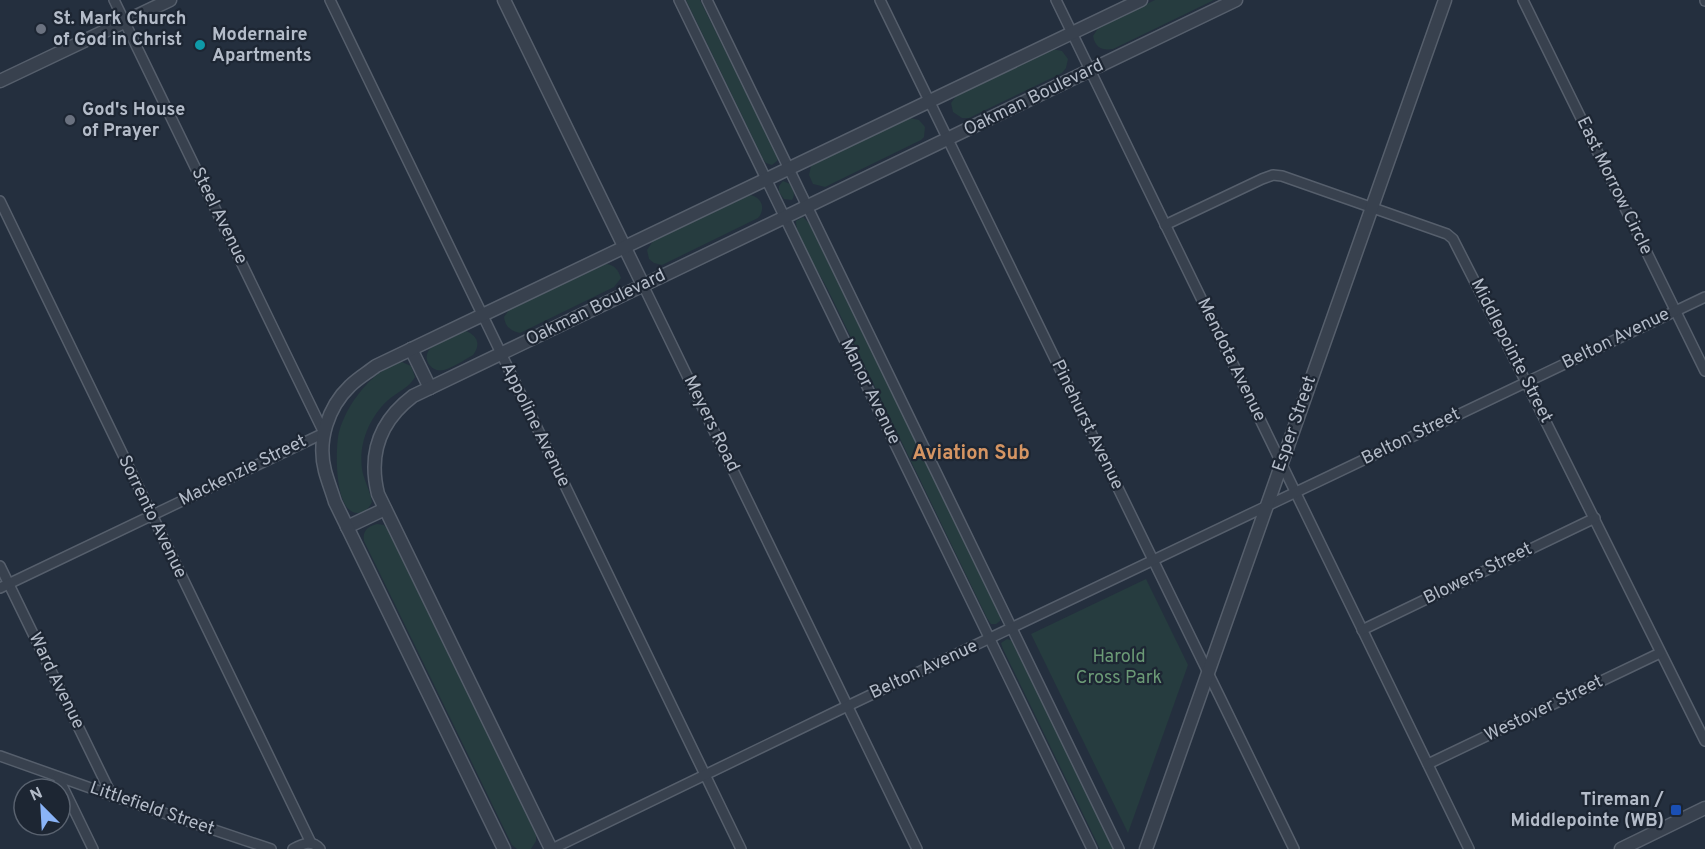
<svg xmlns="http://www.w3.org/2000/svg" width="1705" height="849" viewBox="0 0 1705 849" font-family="Overpass,sans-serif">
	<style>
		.green { fill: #263c3f }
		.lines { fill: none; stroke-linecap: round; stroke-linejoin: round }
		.minor-casing { stroke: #565f6c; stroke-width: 12 }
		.tertiary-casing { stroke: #565f6c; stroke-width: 15 }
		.minor { stroke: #38414e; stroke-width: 9 }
		.tertiary { stroke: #38414e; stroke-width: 12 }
		.worship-dot { fill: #6b7280; stroke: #1d2633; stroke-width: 2 }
		.culture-dot { fill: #0f9aa8; stroke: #1d2633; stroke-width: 2 }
		.transit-dot { fill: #1a4fb4; stroke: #1d2633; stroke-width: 2 }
		.labels { text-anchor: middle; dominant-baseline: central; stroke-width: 4.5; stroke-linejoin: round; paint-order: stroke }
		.poi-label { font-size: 18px; font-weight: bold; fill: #b4bcc9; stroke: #1d2633; text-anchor: start }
		.street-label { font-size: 18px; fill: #b4bcc9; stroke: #1d2633 }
		.park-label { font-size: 18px; fill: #6b9a76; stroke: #1d2633 }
		.neighbourhood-label { font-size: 20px; font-weight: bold; fill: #d59563; stroke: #1d2633 }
	</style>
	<rect width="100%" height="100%" fill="#242f3e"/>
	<g class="green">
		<polygon points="686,0 700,0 778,158 777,161 772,165 766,163 763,159"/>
		<path d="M1155 0H1214L1113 49C1102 51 1095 47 1093 36L1099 27Z"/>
		<polygon points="1052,49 1062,51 1068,59 1066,68 1062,73 969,118 962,118 953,112 951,103 957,95"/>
		<polygon points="910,118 919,120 925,127 924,137 921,140 825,187 813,184 809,175 811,166 814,163"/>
		<path d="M783 181 790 184C793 190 796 194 792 200L784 199 779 192V186Z"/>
		<path d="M750 195C762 197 766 209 758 218L662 265 654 263 649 259 647 250 653 241Z"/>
		<path d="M803 217 809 223 1000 616V621L996 624H991L987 618 827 288C819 273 795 235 796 221Z"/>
		<path d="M606 264C615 265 618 270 621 278L614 287 520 333C511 331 505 327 504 317L509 310Z"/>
		<path d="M466 331C478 336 481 345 473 355 464 360 454 367 444 370 432 373 422 360 429 350 433 343 458 333 466 331Z"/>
		<path d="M402 362 411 366 415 377C409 388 397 392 387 401 368 419 357 448 363 474 366 484 370 492 372 502 369 508 366 512 358 513 334 514 335 448 339 432 344 414 354 398 367 384 376 375 389 364 402 362Z"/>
		<path d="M377 524 384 525 388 530 536 835V841L531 849H517L512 845 364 541C362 530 369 526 377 524Z"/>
		<polygon points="1146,579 1188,665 1128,833 1031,634"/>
		<polygon points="1007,639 1011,640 1014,645 1114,849 1100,849 1003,649 1001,643"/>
	</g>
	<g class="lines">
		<defs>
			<g id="minor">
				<polyline points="330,0 741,849"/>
				<polyline points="679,0 1092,849"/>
				<polyline points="707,0 1119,849"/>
				<polyline points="880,0 1294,849"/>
				<polyline points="1056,0 1469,849"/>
				<polyline points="1523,0 1705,371"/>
				<polyline points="1705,0 1705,1"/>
				<polyline points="0,201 311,843"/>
				<polyline points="1165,225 1262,179 1273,175 1282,176 1447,234 1453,239 1531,392 1705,741"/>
				<polyline points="643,285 917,849"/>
				<polyline points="0,566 112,796"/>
				<polyline points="0,588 324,433 114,0"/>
				<polyline points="1362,630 1595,518"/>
				<polyline points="0,756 113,796 271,849"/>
				<polyline points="1428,764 1660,653"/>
				<polyline points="58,777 93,849"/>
				<path d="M293 849C302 844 312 839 320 849"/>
				<polyline points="552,849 837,711 1705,297"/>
			</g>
			<g id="tertiary">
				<polyline points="504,0 643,285"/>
				<polyline points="0,81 170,0"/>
				<polyline points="411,349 430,388"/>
				<polyline points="347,527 385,509"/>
				<path d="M504 849 335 502C332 492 328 482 325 471 317 441 328 407 350 386 358 378 367 373 376 366L1141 0"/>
				<path d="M551 849 378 494C368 454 380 421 413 396L1236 0"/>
				<polyline points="1146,849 1445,0"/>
				<polyline points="1621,849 1705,808"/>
			</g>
		</defs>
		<use href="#minor" class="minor-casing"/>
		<use href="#tertiary" class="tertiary-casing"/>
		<use href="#minor" class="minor"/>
		<use href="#tertiary" class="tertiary"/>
	</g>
	<g class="worship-dot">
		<circle cx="41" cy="29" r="6"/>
		<circle cx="70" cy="120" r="6"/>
	</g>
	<circle class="culture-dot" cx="200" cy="45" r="6"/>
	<rect class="transit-dot" x="1670" y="804" width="12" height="12" rx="3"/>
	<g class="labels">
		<g class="poi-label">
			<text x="53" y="19">St. Mark Church<tspan x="53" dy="21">of God in Christ</tspan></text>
			<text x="212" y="35">Modernaire<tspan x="212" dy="21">Apartments</tspan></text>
			<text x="82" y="110">God's House<tspan x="82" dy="21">of Prayer</tspan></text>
			<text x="1664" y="800" text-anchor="end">Tireman /<tspan x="1664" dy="21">Middlepointe (WB)</tspan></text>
		</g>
		<g class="street-label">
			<text transform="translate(1034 98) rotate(-26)">Oakman Boulevard</text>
			<text transform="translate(1614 186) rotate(64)">East Morrow Circle</text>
			<text transform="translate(219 216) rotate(64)">Steel Avenue</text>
			<text transform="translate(596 308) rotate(-26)">Oakman Boulevard</text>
			<text transform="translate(1616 339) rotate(-26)">Belton Avenue</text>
			<text transform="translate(1511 351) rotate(63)">Middlepointe Street</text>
			<text transform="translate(1231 360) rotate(64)">Mendota Avenue</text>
			<text transform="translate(870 392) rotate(64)">Manor Avenue</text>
			<text transform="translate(711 424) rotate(64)">Meyers Road</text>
			<text transform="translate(1295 424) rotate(-71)">Esper Street</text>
			<text transform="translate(535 425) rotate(64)">Appoline Avenue</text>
			<text transform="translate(1087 425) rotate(64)">Pinehurst Avenue</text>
			<text transform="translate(1411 437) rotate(-26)">Belton Street</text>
			<text transform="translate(243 471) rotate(-26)">Mackenzie Street</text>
			<text transform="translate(152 517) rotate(64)">Sorrento Avenue</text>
			<text transform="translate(1478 574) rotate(-26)">Blowers Street</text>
			<text transform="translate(924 670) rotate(-25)">Belton Avenue</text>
			<text transform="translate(56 681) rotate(64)">Ward Avenue</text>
			<text transform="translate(1544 709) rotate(-26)">Westover Street</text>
			<text transform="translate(152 809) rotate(19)">Littlefield Street</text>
		</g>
		<g class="park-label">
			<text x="1119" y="657">Harold<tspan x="1119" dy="21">Cross Park</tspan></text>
		</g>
		<g class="neighbourhood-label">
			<text x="971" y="454">Aviation Sub</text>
		</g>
	</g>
	<g transform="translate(42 807) rotate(336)"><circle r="28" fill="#1d2633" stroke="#59626f" stroke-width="1.5"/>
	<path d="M0-4.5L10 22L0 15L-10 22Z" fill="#8ab4f8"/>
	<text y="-9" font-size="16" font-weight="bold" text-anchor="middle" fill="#b4bcc9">N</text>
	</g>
</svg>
